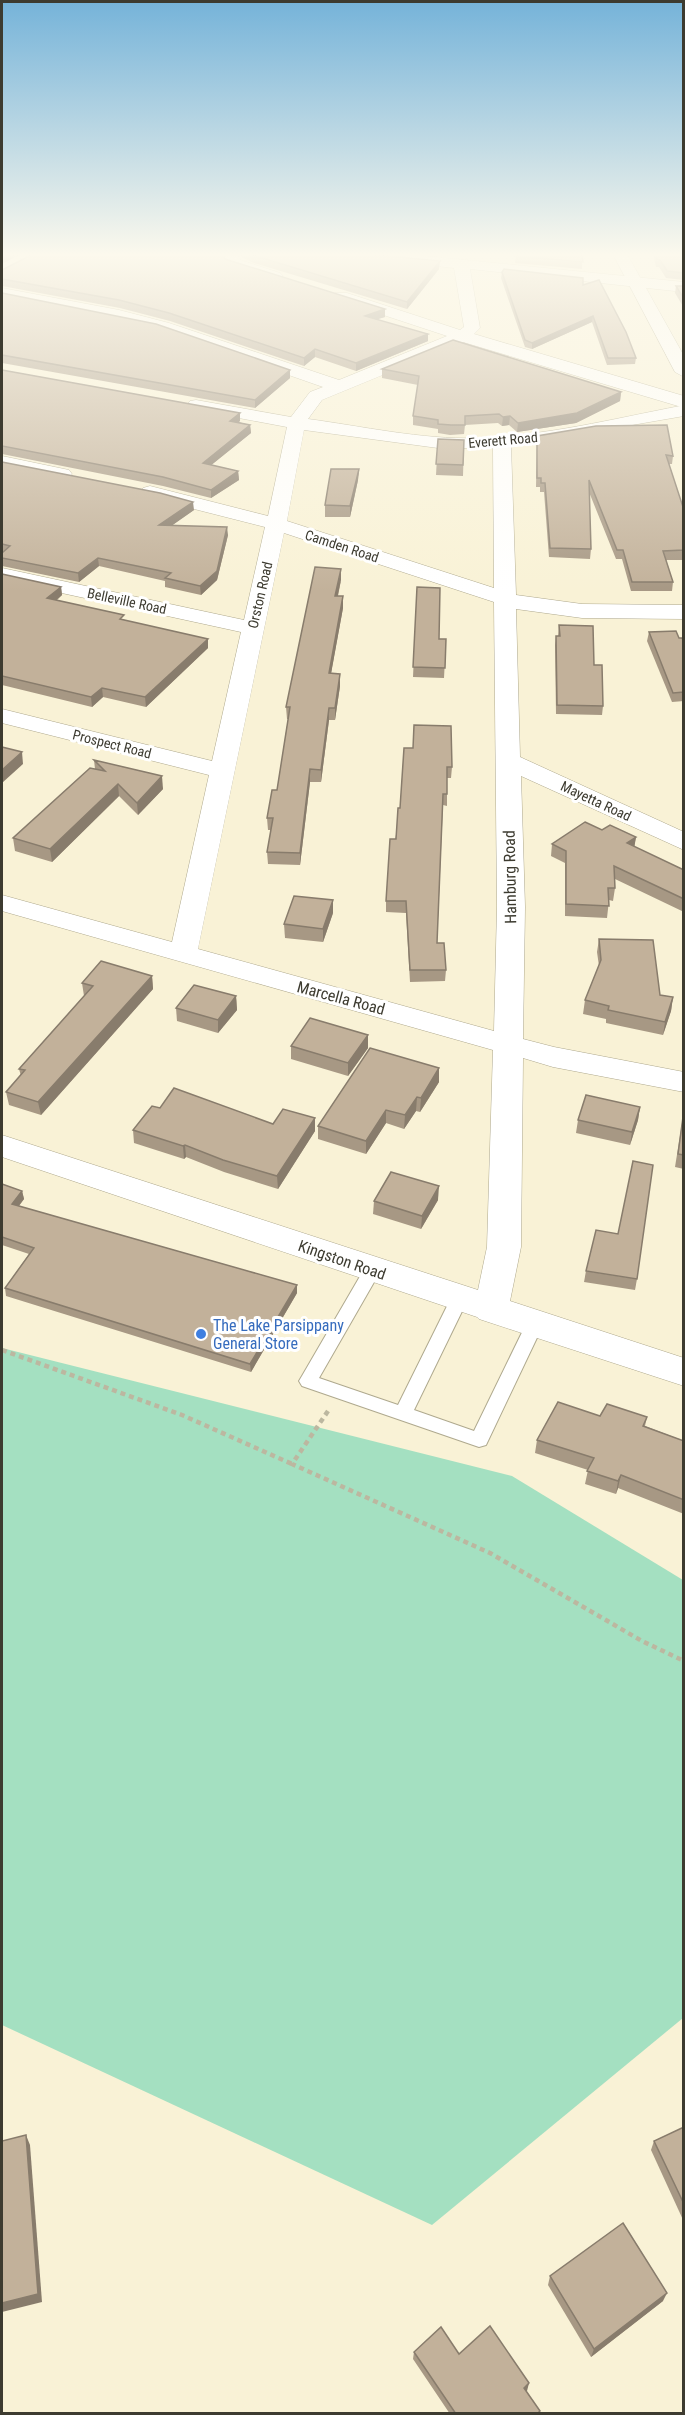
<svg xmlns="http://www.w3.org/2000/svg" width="685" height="2415" viewBox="0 0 685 2415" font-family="'Roboto Condensed',sans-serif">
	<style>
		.green { fill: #a4e0c1 }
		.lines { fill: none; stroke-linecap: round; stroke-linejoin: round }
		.service-casing { stroke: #afa98e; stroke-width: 2 }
		.minor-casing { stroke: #afa98e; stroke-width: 1 }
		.tertiary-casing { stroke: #afa98e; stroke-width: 1 }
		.path { stroke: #bcb7a0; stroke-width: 4.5; stroke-dasharray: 5 4; stroke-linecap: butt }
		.service { fill: #fff; fill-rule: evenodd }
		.minor { fill: #fff; fill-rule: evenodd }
		.tertiary { fill: #fff; fill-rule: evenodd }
		.wall { fill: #a79884 }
		.shaded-wall { fill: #887c6c }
		.building { fill: #c2b19a; stroke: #887c6c; stroke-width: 1.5 }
		.shop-dot { fill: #3f7fe0; stroke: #fff; stroke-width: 2 }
		.labels { text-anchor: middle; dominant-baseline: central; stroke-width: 6; stroke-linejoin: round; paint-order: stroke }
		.far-street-label { font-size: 14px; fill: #3d3b30; stroke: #fff }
		.street-label { font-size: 16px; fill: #3d3b30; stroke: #fff }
		.shop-label { font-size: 16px; fill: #366cbe; stroke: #fff; text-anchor: start }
	</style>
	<rect width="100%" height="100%" fill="#f9f2d6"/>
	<polygon class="green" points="2,1348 512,1476 683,1580 683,2018 432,2225 2,2025"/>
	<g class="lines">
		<defs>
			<polygon id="service" points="372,1264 378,1266 381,1270 319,1378 398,1405 453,1294 459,1293 465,1294 468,1299 414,1410 474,1431 529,1318 535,1316 541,1318 544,1323 486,1445 479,1447 302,1386 299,1381 302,1376 366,1266"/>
			<g id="minor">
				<polygon points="225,254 240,254 238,257 240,260 280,273 283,276 275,281 230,266 222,257"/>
				<path d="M358 254H405L684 282V292L470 269 480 328 474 334 684 396V416L511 446 516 595 582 604 684 605V619L582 618 516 609 520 757 684 832V850L521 776 525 907 523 1039 554 1047 684 1072V1092L553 1067 523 1058 521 1247 510 1301 684 1358V1386L479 1319 477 1317 2 1157V1135L478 1290 487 1247 493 1050 2 911V895L172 942 209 775 2 723V709L212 761 241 632 2 580V568L244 620 265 527 143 496 140 492 143 488 150 486 268 516 287 427 196 410 190 409 187 405 190 401 196 400 291 417 310 392 323 387 157 329 2 298V288L119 310 169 323 339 380 447 336 335 299 333 296 335 293H347L460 330 464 327 454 268 365 258 360 257ZM463 342 678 406H680C613 419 545 436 476 438 423 440 361 426 308 419L322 400ZM304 430 438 448H493L494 588 287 521ZM284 533 494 602 497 907 494 1031 198 949Z"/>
				<polygon points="2,456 69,470 72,474 69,478 62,480 2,468"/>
			</g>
			<polygon id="tertiary" points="613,254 627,254 684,356 684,377 675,372"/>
		</defs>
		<use href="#service" class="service-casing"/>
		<use href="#minor" class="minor-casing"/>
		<use href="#tertiary" class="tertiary-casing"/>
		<g class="path">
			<polyline points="2,1350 182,1415 292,1464"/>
			<polyline points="328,1411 292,1464 490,1553 642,1641 684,1661"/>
		</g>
		<use href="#service" class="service"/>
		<use href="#minor" class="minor"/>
		<use href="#tertiary" class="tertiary"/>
	</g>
	<g class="wall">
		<polygon points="241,254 369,254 439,269 407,309 254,263 241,257"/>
		<polygon points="423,254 451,254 449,256"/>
		<polygon points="501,254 582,254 582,269 515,263 516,255"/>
		<polygon points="653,254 684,254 684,280 666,278 659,267 656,267"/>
		<polygon points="225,259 385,317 377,319 428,341 356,371 315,357 304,366 170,321 120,308 2,286 2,270"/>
		<polygon points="502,272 583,285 636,358 635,364 607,365 592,322 532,349 525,347 501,278"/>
		<polygon points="676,286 684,286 684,308 675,293"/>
		<polygon points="2,293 290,378 255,408 2,363 2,364"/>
		<polygon points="382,369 621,392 620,401 576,423 517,432 509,425 502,426 498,423 465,425 464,434 450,435 438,433 438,429 413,425 413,416 418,385 382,378"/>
		<polygon points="2,370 240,413 240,421 238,422 250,425 251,433 211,465 238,471 239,480 211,498 163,486 2,454 2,455"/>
		<polygon points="537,436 673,456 672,464 669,464 684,510 684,560 666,560 673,582 672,591 631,591 622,559 616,559 589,492 591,549 590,559 549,557 544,492 540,492 540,487 536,487"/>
		<polygon points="438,439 464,440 463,476 436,475"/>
		<polygon points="2,462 194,510 172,525 228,535 217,580 201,595 165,587 165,581 99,566 79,582 2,566"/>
		<polygon points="359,469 358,480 350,517 325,517 325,505"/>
		<polygon points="2,574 61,587 62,595 57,600 125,620 208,648 146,707 103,697 92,707 2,685"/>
		<polygon points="341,580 338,596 343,608 331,673 340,686 335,720 329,720 321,782 310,782 300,865 268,864 267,852 271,830 268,830 267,818 277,790 288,719 287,719 286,707"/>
		<polygon points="417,587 439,639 446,639 444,678 413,677"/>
		<polygon points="559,625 594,665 603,706 602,715 556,714 555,645 556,636 558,636"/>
		<polygon points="649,632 679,638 684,641 684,701 672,702 647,641"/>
		<polygon points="404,748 452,767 451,778 447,778 447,806 443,805 437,943 446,970 445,981 410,982 406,913 386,912 386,901 400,808"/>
		<polygon points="94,760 163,789 138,815 119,796 52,862 15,851 13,838 95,769"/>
		<polygon points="602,830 636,837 634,847 684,870 684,912 615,879 615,888 613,901 609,900 607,918 565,916 565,863 551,856 552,844"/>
		<polygon points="333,913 323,942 285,938 284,924"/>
		<polygon points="599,939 660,995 673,997 671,1011 663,1035 606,1023 606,1019 583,1014 585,1000 599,966 597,952"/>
		<polygon points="152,976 153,989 41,1115 9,1105 6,1092 21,1076 19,1069 84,996 82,983"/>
		<polygon points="236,996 237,1010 218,1033 177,1021 176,1008"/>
		<polygon points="368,1035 368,1048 348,1076 291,1059 291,1046"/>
		<polygon points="439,1068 439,1082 420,1112 416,1111 404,1129 386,1123 366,1154 318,1139 318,1126"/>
		<polygon points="640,1107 638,1120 630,1145 576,1133 578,1120"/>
		<polygon points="160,1108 273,1124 315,1131 278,1189 224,1172 186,1157 184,1159 134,1143 133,1130"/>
		<polygon points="683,1117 684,1117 684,1169 675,1167"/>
		<polygon points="2,1184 22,1191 24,1199 19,1206 297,1285 297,1293 251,1372 6,1296 5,1288 29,1254 2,1245"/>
		<polygon points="438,1200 421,1229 373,1214 374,1201"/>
		<polygon points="586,1271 637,1279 635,1290 584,1282"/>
		<polygon points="600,1416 647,1417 645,1426 684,1441 684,1514 618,1488 616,1494 585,1484 588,1470 535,1453 537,1440"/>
		<polygon points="684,2127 684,2222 651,2150 654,2141"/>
		<polygon points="550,2276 663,2301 591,2357 548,2285"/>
		<polygon points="414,2352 459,2354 529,2383 526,2391 540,2411 539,2414 450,2414 413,2359"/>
	</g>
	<g class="shaded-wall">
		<polygon points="6,254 21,254 2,264 2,256"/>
		<polygon points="440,261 439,269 407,309 407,302"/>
		<polygon points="385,309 385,317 365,323 365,316"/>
		<polygon points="593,316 592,322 532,349 532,343"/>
		<polygon points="428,334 428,341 356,371 356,363"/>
		<polygon points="315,349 315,357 304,366 304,358"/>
		<polygon points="290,370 290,378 255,408 255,400"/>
		<polygon points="621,392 620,401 576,423 517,432 518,423"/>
		<polygon points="240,413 240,421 230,429 230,421"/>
		<polygon points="510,416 509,425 502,426 503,417"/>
		<polygon points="250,425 251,433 204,471 203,463"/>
		<polygon points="359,469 358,480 350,517 350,506"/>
		<polygon points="238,471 239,480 211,498 211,490"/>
		<polygon points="193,502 194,510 160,534 159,525"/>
		<polygon points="227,527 228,535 217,580 201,595 200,586"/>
		<polygon points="98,558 99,566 79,582 78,573"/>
		<polygon points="341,569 341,580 335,608 335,596"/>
		<polygon points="61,587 62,595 48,607 47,598"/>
		<polygon points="343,596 343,608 329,685 329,673"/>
		<polygon points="208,639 208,648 146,707 145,697"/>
		<polygon points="340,674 340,686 335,720 335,708"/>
		<polygon points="102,688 103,697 92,707 91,697"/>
		<polygon points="329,708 329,720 321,782 321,770"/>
		<polygon points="22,752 23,764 2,783 2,770"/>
		<polygon points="310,769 310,782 300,865 300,853"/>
		<polygon points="162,776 163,789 138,815 137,803"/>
		<polygon points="118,784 119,796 52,862 50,849"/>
		<polygon points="636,837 634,849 627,843"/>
		<polygon points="333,900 333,913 323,942 323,929"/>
		<polygon points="152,976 153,989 41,1115 38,1102"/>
		<polygon points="236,996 237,1010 218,1033 218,1020"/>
		<polygon points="673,997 671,1011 663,1035 665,1022"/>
		<polygon points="368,1035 368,1048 348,1076 348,1063"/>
		<polygon points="439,1068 439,1082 420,1112 421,1098"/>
		<polygon points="417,1097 416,1111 404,1129 405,1115"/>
		<polygon points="640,1107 638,1120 630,1145 632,1132"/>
		<polygon points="386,1110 386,1123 366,1154 366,1141"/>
		<polygon points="315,1118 315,1131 278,1189 277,1176"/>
		<polygon points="185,1145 186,1157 184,1159 183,1146"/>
		<polygon points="439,1186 438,1200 421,1229 422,1216"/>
		<polygon points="22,1191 24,1199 14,1212 12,1204"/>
		<polygon points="297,1285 297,1293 251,1372 250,1364"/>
		<polygon points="621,1475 618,1488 616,1494 618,1481"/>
		<polygon points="26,2135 30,2145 42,2302 2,2312 2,2303"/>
		<polygon points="667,2293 663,2301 591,2357 594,2349"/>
		<polygon points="529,2383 527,2391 522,2395 524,2388"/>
	</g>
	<g class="building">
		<polygon points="33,254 222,254 225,259 385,309 365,316 428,334 356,363 315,349 304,358 169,313 119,300 2,279 2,270"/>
		<polygon points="249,254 369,254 440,261 407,302"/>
		<polygon points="517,254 582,254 583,262 515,256"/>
		<polygon points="655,254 684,254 684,273 667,271 660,260 657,259"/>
		<polygon points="504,269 583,278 583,285 599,280 626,332 636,358 608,358 593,316 532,343 525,340 502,272"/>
		<polygon points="676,286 684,286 684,299"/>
		<polygon points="2,293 156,324 290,370 255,400 2,355"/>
		<polygon points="453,340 621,392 577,413 518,423 510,416 503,417 499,414 465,416 465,425 451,425 438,424 438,420 413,416 419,376 382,369"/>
		<polygon points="2,370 240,413 230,421 250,425 203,463 238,471 211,490 163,477 2,446"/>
		<polygon points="667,425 673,456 666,455 684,510 684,550 663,551 673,582 632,582 623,550 617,550 589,480 591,549 550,548 545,483 541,483 541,478 537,478 537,436 596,426"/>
		<polygon points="438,439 464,440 463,465 436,464"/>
		<polygon points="2,462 160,493 193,502 159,525 227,527 217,571 200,586 165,578 171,573 98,558 78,573 2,558 2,553 10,546 2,544"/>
		<polygon points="331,469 359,469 350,506 325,505"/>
		<polygon points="315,567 341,569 335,596 343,596 329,673 340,674 335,708 329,708 321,770 310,769 300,853 267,852 273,818 267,818 272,790 277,790 290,707 286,707"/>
		<polygon points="2,574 61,587 47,598 124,615 120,619 208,639 145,697 102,688 91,697 2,676"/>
		<polygon points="417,587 440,588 439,639 446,639 445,668 413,667"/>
		<polygon points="559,625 593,626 594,665 602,665 603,706 557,705 556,636 560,636"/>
		<polygon points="676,631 679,638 682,638 684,641 684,692 673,693 649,632"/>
		<polygon points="414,725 451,726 452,767 447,767 447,794 443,794 437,943 444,943 446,970 410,970 406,901 386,901 390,839 396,839 398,808 400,808 404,748 413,748"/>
		<polygon points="2,747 22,752 2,770"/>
		<polygon points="94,760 162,776 137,803 118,784 50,849 13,838 90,768 105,771"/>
		<polygon points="585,822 602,830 610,825 636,837 627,843 684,870 684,899 614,866 615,888 608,888 609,906 566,904 566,851 552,844"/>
		<polygon points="294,896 333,900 323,929 284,924"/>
		<polygon points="599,939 653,940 660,995 673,997 665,1022 608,1010 609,1006 585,1000 601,960"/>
		<polygon points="101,961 152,976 38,1102 6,1092 25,1070 19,1069 93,986 82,983"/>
		<polygon points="194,985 236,996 218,1020 176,1008"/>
		<polygon points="310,1018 368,1035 348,1063 291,1046"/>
		<polygon points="370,1048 439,1068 421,1098 417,1097 405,1115 386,1110 366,1141 318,1126"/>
		<polygon points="174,1088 273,1124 283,1109 315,1118 277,1176 223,1160 185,1145 183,1146 133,1130 152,1106 160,1108"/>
		<polygon points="586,1095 640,1107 632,1132 578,1120"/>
		<polygon points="683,1117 684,1117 684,1155 678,1154"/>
		<polygon points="633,1161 653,1165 637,1279 586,1271 596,1230 618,1234"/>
		<polygon points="391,1172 439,1186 422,1216 374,1201"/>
		<polygon points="2,1184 22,1191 12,1204 297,1285 250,1364 5,1288 34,1248 2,1237"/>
		<polygon points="558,1402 600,1416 607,1404 647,1417 643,1426 684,1441 684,1500 621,1475 618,1481 587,1471 594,1458 537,1440"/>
		<polygon points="684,2127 684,2204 654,2141"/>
		<polygon points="26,2135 38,2294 2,2303 2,2141"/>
		<polygon points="623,2223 667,2293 594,2349 550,2276"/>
		<polygon points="490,2326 529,2383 524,2388 540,2411 537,2414 456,2414 414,2352 441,2327 459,2354"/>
	</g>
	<linearGradient id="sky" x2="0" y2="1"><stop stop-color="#75b3d9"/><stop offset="0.43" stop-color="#fcf9ed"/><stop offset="1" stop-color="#fcf9ed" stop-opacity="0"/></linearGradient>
	<rect width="685" height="592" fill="url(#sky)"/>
	<circle class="shop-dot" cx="201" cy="1334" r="6"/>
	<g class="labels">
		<g class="far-street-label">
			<text transform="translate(503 440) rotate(-5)">Everett Road</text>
			<text transform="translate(342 546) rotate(18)">Camden Road</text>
			<text transform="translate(260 595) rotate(-77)">Orston Road</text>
			<text transform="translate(127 601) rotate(12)">Belleville Road</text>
			<text transform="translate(112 744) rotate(14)">Prospect Road</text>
			<text transform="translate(596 801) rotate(25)">Mayetta Road</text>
		</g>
		<g class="street-label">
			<text transform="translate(510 877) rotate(-91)">Hamburg Road</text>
			<text transform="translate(341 998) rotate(15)">Marcella Road</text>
			<text transform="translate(342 1260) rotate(19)">Kingston Road</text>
		</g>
		<g class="shop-label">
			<text x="213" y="1325">The Lake Parsippany<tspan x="213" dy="18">General Store</tspan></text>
		</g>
	</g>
	<rect width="685" height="2415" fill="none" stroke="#3d3b30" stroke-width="6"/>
</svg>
